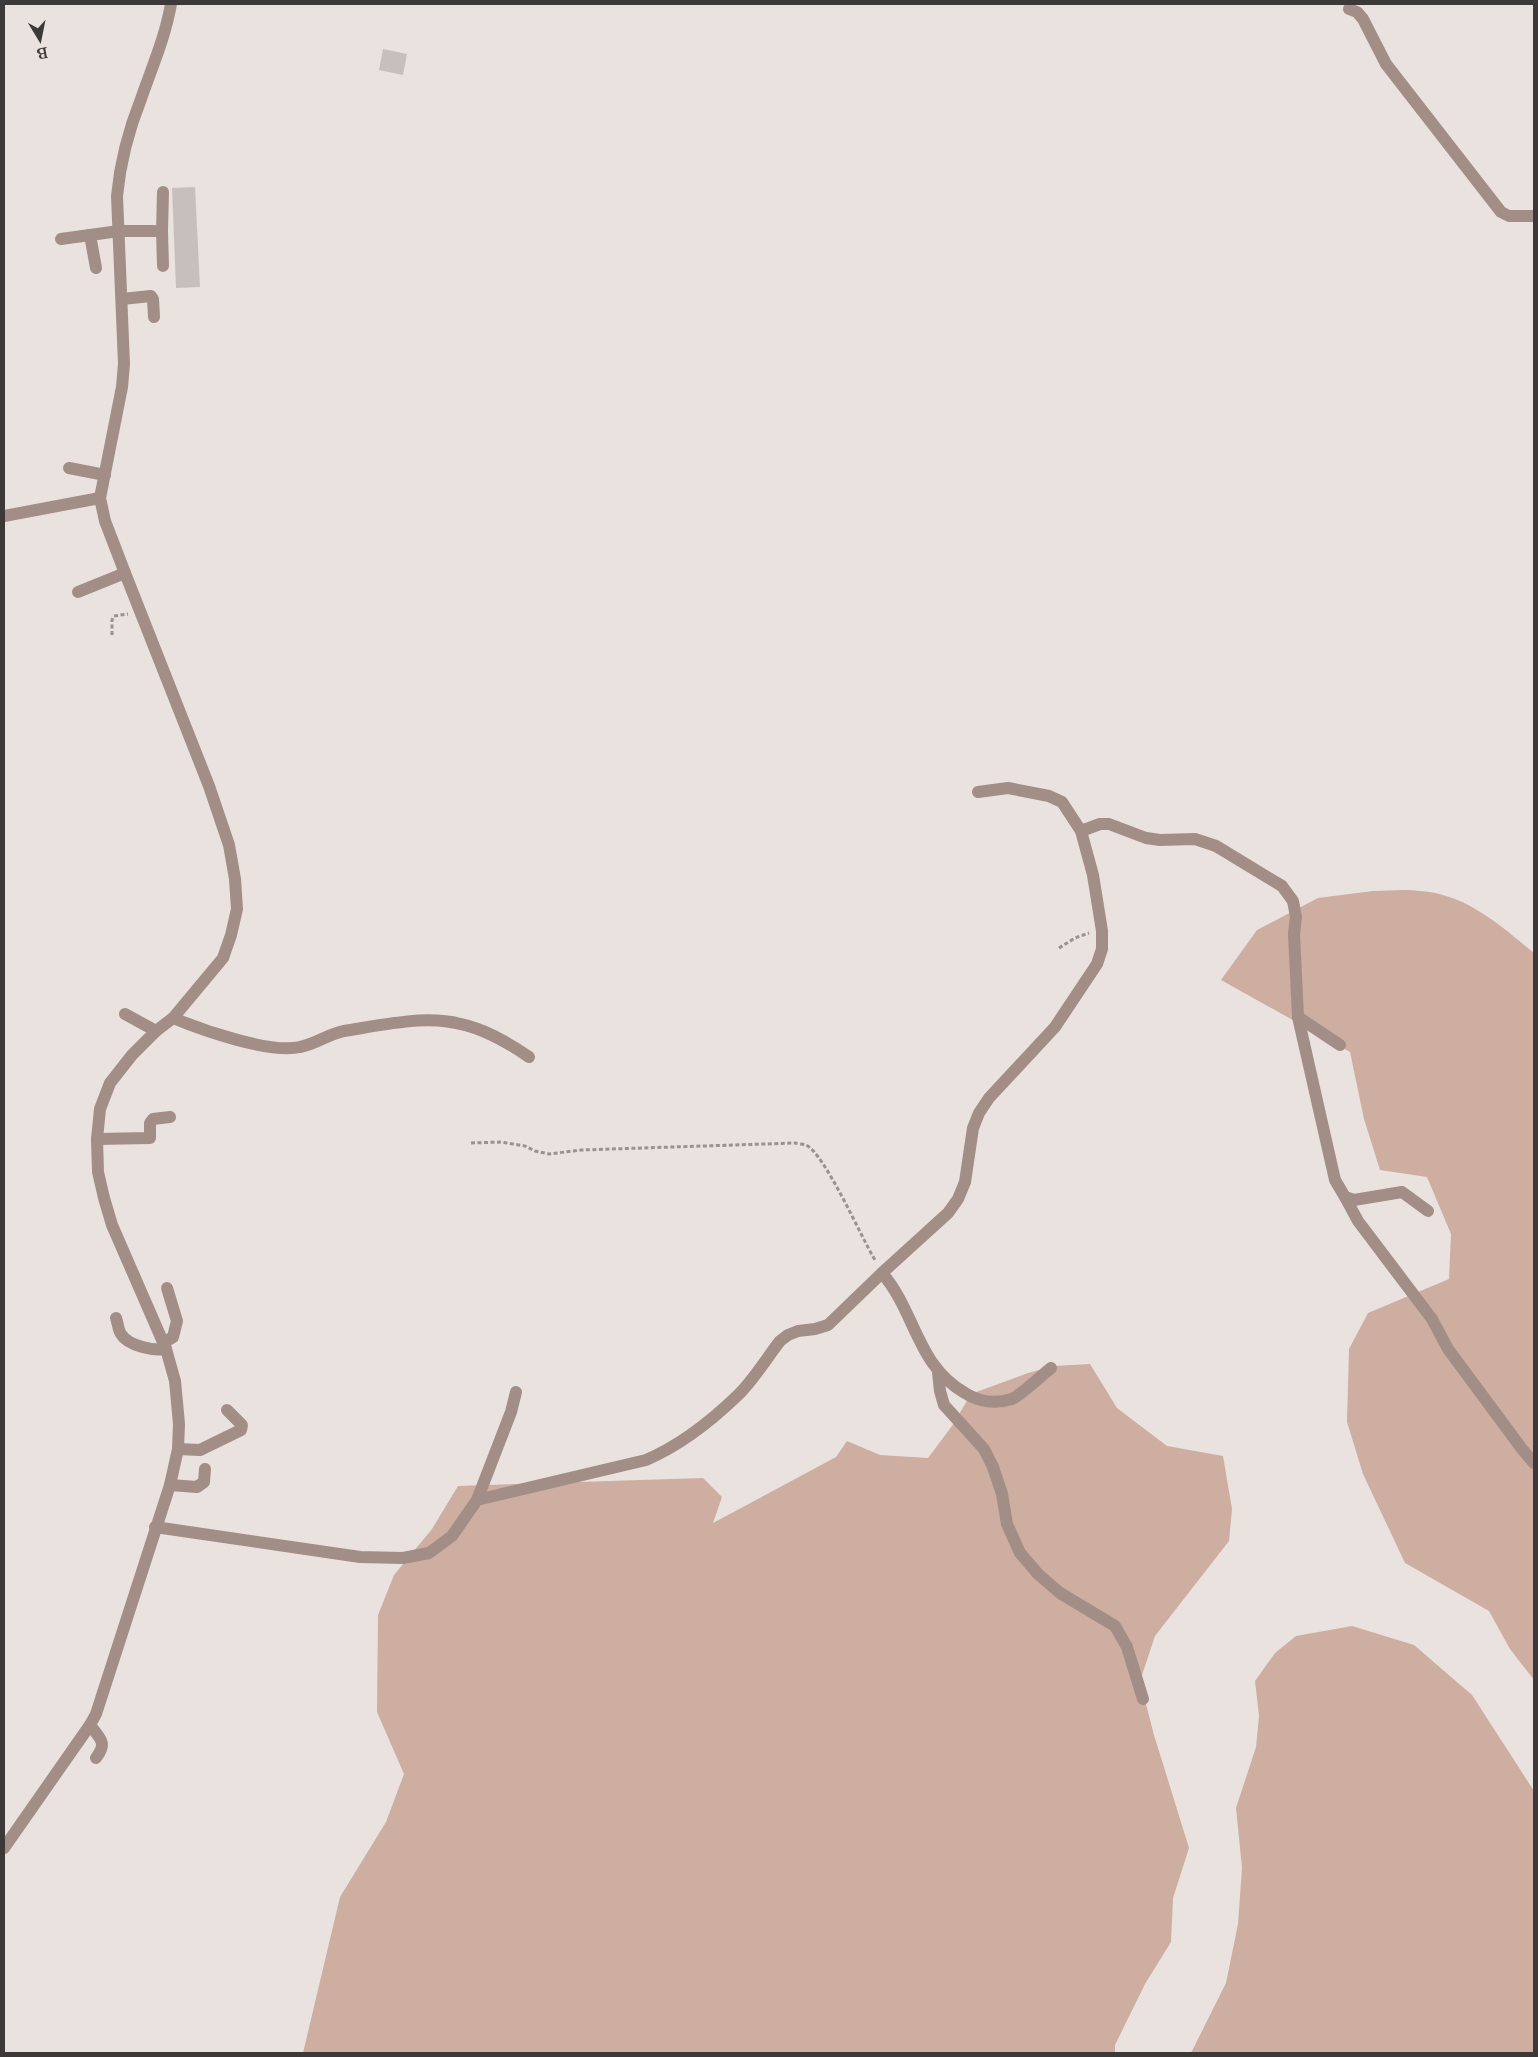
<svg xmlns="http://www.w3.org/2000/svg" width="1538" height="2057" viewBox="0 0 1538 2057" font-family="'Libre Baskerville',serif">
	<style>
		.green { fill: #ceaea1 }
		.building { fill: #c6bfbc }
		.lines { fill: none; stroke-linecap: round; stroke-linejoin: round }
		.path { stroke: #989391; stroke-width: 3; stroke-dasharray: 4 2.5; stroke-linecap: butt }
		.minor { stroke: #a28e87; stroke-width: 12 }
	</style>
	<rect width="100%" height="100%" fill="#e9e2df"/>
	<g class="green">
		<path d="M1373 891C1388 891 1405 889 1420 891 1466 894 1500 925 1534 953V1680L1510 1649 1489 1611 1405 1563 1363 1474 1347 1422 1349 1349 1368 1313 1449 1279 1451 1234 1427 1177 1380 1170 1364 1119 1350 1052 1221 980 1257 930 1318 898Z"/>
		<polygon points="1090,1364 1117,1408 1167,1446 1223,1456 1232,1509 1229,1541 1155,1636 1140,1681 1154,1735 1189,1848 1173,1898 1171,1942 1145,1984 1115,2045 1115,2053 303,2053 340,1897 386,1822 404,1774 377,1712 378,1615 394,1575 432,1529 458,1486 703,1478 722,1497 713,1523 836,1457 847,1441 880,1455 928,1458 952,1426 971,1394 1028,1373 1054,1366"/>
		<polygon points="1352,1626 1414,1645 1472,1695 1534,1791 1534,2053 1191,2053 1226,1983 1238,1924 1242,1868 1236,1808 1256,1747 1259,1716 1255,1681 1275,1653 1296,1636"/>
	</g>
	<g class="building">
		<polygon points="383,49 407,54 403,75 379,70"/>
		<polygon points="195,187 200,287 176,288 172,188"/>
	</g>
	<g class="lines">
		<g class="path">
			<polyline points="112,635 112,620 114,616 128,614"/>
			<polyline points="1059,948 1075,938 1089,933"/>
			<path d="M471 1143 501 1142 525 1146 535 1151 549 1154 581 1150 795 1143C798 1144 803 1144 806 1145 825 1154 862 1239 875 1260"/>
		</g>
		<g class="minor">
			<polyline points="1349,9 1357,12 1363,19 1386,64 1501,212 1509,216 1534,216"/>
			<polyline points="162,231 163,192"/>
			<polyline points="90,235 96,268"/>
			<polyline points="61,239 119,231 162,231 163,266"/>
			<polyline points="122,299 151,296 153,299 154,317"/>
			<polyline points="69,468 105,475"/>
			<polyline points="4,516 100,498"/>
			<polyline points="78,592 125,573"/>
			<polyline points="1081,831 1100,824 1109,824 1146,838 1160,840 1195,839 1216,846 1282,886 1293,901 1296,917 1294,934 1298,1017 1335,1180 1345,1197 1354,1200 1402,1192 1428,1211"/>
			<polyline points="125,1014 156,1031"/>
			<polyline points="1298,1017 1340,1045"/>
			<path d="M173 1018C202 1030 270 1054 300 1047 316 1044 328 1034 344 1031 424 1018 458 1008 529 1057"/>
			<polyline points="97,1139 150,1138 150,1123 153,1119 170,1117"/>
			<polyline points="1345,1197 1358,1221 1432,1319 1448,1349 1522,1449 1534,1463"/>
			<path d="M882 1273C916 1312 916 1365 965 1393 979 1402 996 1404 1012 1399 1021 1395 1042 1375 1051 1368"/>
			<path d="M116 1318C118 1323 118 1330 121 1334 128 1346 154 1351 166 1349"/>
			<polyline points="163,1343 173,1337 177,1321 167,1288"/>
			<polyline points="938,1372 940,1391 944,1405 984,1449 993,1467 1002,1494 1007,1524 1020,1553 1038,1574 1060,1593 1115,1626 1127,1647 1143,1699"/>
			<polyline points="178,1449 200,1450 241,1430 242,1425 227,1410"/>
			<polyline points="170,1485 197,1487 204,1482 205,1469"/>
			<polyline points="477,1500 511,1412 516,1392"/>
			<path d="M155 1527 360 1557 403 1558 429 1553 452 1536 477 1500 646 1460C681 1445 710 1422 737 1396 753 1381 766 1359 780 1341L788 1335 798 1331 815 1329 828 1325 882 1273 948 1213 958 1199 965 1182 973 1128 979 1113 989 1098 1055 1027 1097 964 1102 949V931L1093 875 1081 831 1062 802 1049 796 1008 788 978 792"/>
			<path d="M90 1725C100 1739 108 1742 96 1758"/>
			<path d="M4 1848 90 1725 96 1714 170 1485 178 1449 179 1424 175 1381 166 1349 112 1225 104 1198 98 1172 97 1139 100 1109 110 1083 132 1055 156 1031 173 1018 223 958 231 935 237 909 235 879 229 845 209 786 125 573 105 521 100 498 122 387 124 364 117 196C120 164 129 129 141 99 152 67 165 38 171 4"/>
		</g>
	</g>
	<rect width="1538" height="2057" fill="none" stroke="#3c3938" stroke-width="10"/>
	<g transform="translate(40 40) rotate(170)" stroke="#e9e2df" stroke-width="4" paint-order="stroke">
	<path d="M0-4L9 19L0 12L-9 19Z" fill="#3c3938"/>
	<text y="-8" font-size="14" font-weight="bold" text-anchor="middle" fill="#3c3938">B</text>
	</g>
</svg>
